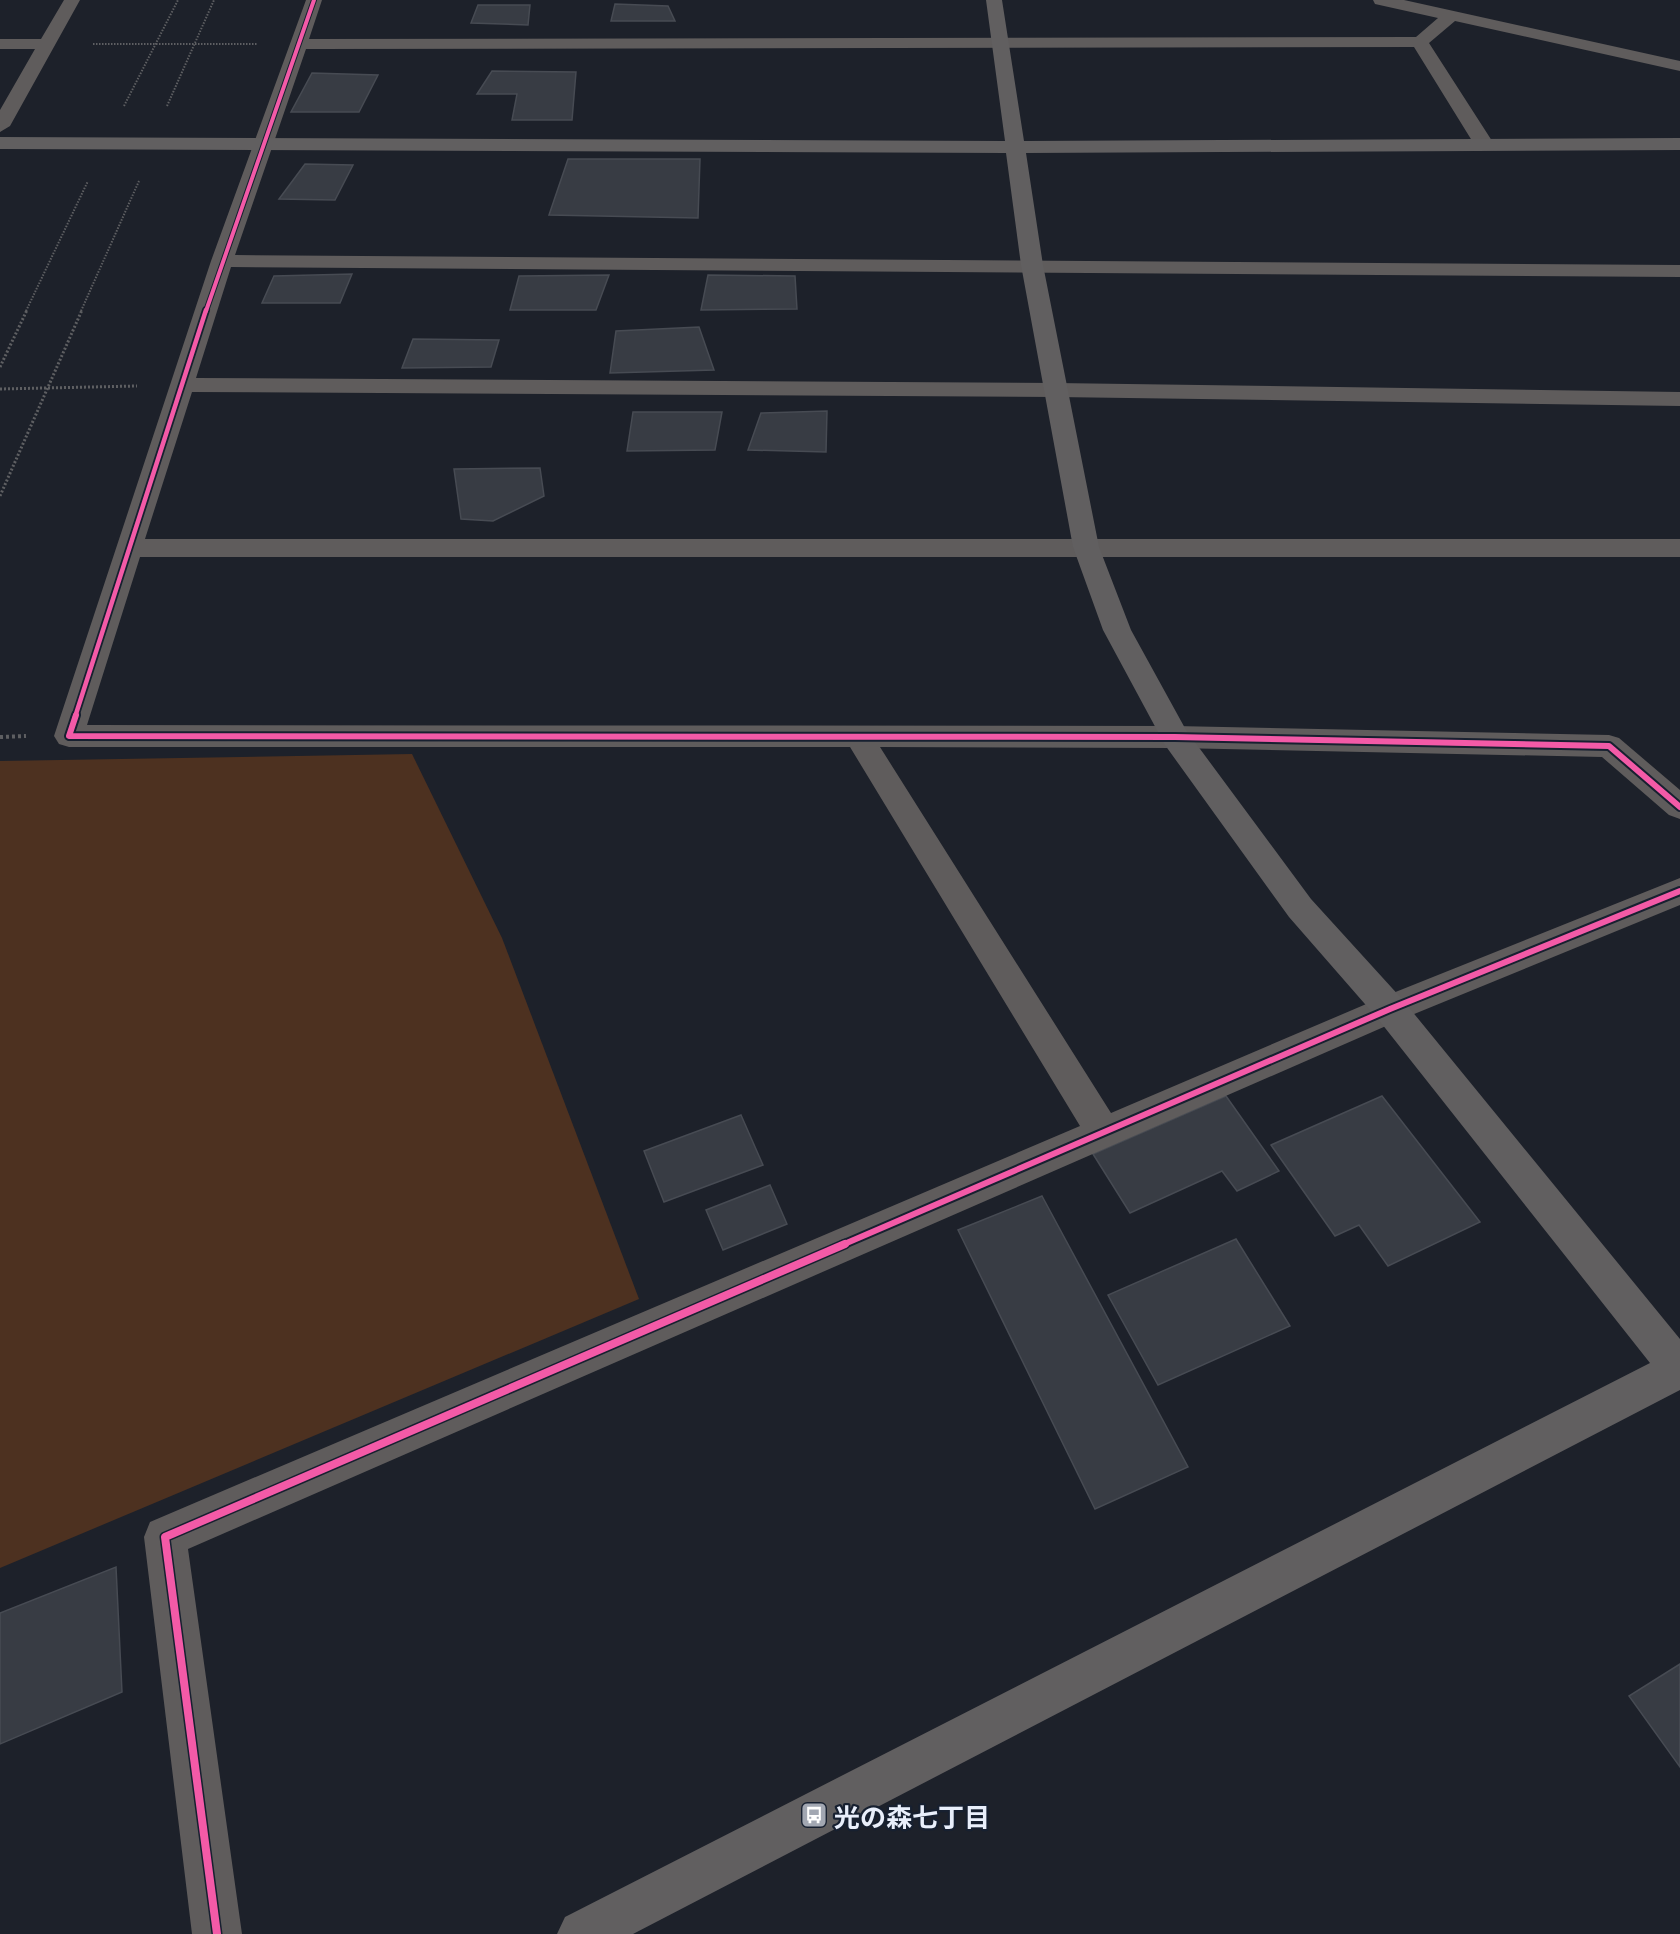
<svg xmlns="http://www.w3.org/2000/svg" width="1680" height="1934" viewBox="0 0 1680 1934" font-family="Literata,'Noto Sans JP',serif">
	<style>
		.green { fill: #4d3120 }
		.building { fill: #383c44; stroke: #474b53; stroke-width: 1.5 }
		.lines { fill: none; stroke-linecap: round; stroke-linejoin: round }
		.path-far2 { stroke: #5e5f62; stroke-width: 2; stroke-dasharray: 1.5 1.5; stroke-linecap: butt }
		.path-far1 { stroke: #5e5f62; stroke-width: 3; stroke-dasharray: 2 2; stroke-linecap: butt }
		.path { stroke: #5e5f62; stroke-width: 4; stroke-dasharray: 3 3; stroke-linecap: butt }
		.street { fill: #5f5c5c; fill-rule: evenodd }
		.secondary { fill: #615f60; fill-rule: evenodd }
		.cycleway-far3-casing { stroke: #172030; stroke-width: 6 }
		.cycleway-far2-casing { stroke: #172030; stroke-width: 8 }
		.cycleway-far1-casing { stroke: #172030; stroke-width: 10 }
		.cycleway-casing { stroke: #172030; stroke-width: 11 }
		.cycleway-far3 { stroke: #f35aa7; stroke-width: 4 }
		.cycleway-far2 { stroke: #f35aa7; stroke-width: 4.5 }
		.cycleway-far1 { stroke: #f35aa7; stroke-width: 6 }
		.cycleway { stroke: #f35aa7; stroke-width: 8 }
		.labels { text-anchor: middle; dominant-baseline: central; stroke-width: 4.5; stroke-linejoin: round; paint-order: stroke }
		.near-poi-label { font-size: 26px; font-weight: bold; fill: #e9effb; stroke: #172030; text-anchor: start }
	</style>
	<rect width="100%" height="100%" fill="#1d212a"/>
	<polygon class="green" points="412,754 502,938 639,1299 0,1568 0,761"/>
	<g class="building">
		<polygon points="615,4 668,6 675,21 611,21"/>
		<polygon points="478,5 530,5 528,25 471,23"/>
		<polygon points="492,71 576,72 572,120 512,120 517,94 477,94"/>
		<polygon points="312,73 378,75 359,112 291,112"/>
		<polygon points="568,159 700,159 698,218 549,215"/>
		<polygon points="305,164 353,165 335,200 279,199"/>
		<polygon points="352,274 340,303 262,303 274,276"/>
		<polygon points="609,275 596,310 510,310 519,276"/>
		<polygon points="708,275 795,276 797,309 701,310"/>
		<polygon points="699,327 714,370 610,373 616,331"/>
		<polygon points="413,339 499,340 491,367 402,368"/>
		<polygon points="827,411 826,452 748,450 761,413"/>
		<polygon points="633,412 722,412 715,450 627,451"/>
		<polygon points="540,468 544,496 493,521 461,519 454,469"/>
		<polygon points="1226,1096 1279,1171 1237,1191 1222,1171 1130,1213 1093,1154"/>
		<polygon points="1382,1096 1480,1222 1388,1266 1359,1225 1335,1236 1271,1145"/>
		<polygon points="741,1115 763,1165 664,1202 644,1151"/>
		<polygon points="770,1185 787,1224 723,1250 706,1210"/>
		<polygon points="1042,1196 1188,1467 1095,1509 958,1230"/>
		<polygon points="1236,1239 1290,1326 1158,1385 1108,1295"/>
		<polygon points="116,1567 122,1692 0,1744 0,1613"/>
		<polygon points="1680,1664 1680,1767 1629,1696"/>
	</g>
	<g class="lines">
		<g class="path-far2">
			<polyline points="93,44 257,44"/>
			<polyline points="124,106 178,0"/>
			<polyline points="167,106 214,0"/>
			<polyline points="26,311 88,181"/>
			<polyline points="81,311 139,181"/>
		</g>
		<g class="path-far1">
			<polyline points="0,367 27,310"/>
			<polyline points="0,389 137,386"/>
			<polyline points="0,496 82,310"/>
		</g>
		<polyline class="path" points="0,737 26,736"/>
		<g class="street">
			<polygon points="64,0 80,0 10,126 0,132 0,110 35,49 0,49 0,39 41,39"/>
			<polygon points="306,0 322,0 309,39 1416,37 1438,18 1375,4 1373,0 1404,0 1680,61 1680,71 1455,21 1429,43 1494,144 1484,150 1474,144 1414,47 306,49 235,255 1680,265 1680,277 231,267 196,378 1056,383 1680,392 1680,406 1056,397 192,392 145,539 1680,539 1680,557 140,557 87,725 1175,726 1609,735 1619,738 1680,790 1680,819 1669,815 1602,757 1175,748 880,747 1111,1113 1378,999 1680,878 1680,905 1402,1019 188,1549 242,1934 192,1934 144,1537 150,1522 1080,1126 850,747 69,747 59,744 54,736 211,261"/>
		</g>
		<polygon class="secondary" points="986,0 1002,0 1024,141 1680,138 1680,150 1026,153 1043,265 1099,547 1131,630 1186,730 1311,899 1402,999 1680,1339 1680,1390 633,1934 557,1934 565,1917 1650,1363 1378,1019 1289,917 1165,745 1103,630 1073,547 1021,265 1006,153 0,149 0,137 1005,141"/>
		<defs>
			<polyline id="cycleway-far3" points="206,311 314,0"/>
			<polyline id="cycleway-far2" points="75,717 206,310"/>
			<g id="cycleway-far1">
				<polyline points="76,715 69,736 1175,737 1609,746 1680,807"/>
				<polyline points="842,1245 1390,1009 1680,891"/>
			</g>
			<polyline id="cycleway" points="217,1934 165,1537 845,1244"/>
		</defs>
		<use href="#cycleway-far3" class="cycleway-far3-casing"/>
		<use href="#cycleway-far2" class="cycleway-far2-casing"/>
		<use href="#cycleway-far1" class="cycleway-far1-casing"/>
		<use href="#cycleway" class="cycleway-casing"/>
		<use href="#cycleway-far3" class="cycleway-far3"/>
		<use href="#cycleway-far2" class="cycleway-far2"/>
		<use href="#cycleway-far1" class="cycleway-far1"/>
		<use href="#cycleway" class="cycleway"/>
	</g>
	<defs>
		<symbol id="bus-square" viewBox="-11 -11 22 22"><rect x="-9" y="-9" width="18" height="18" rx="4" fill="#a2a7b2" stroke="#172030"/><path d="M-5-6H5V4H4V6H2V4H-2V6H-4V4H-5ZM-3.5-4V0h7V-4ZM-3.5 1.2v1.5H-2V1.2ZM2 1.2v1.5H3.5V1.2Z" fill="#fff"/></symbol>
	</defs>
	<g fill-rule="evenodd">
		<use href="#bus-square" x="799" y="1800" width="30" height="30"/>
	</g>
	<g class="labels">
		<g class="near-poi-label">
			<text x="834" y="1815">光の森七丁目</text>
		</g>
	</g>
</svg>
